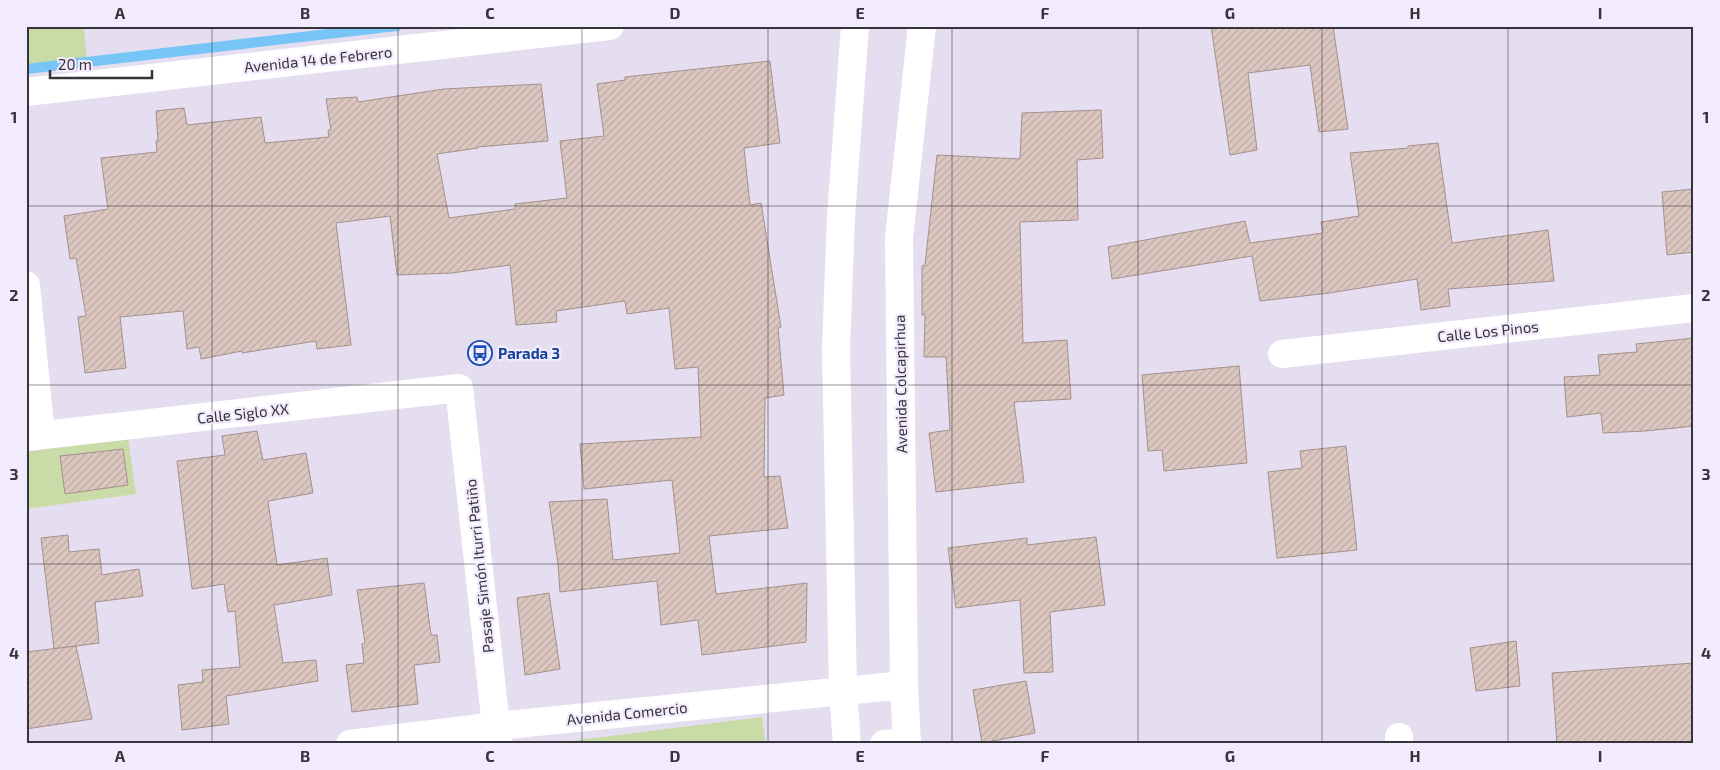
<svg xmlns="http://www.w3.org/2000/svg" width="1720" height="770" viewBox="0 0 1720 770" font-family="'Exo 2',sans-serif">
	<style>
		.green { fill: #c9dca8 }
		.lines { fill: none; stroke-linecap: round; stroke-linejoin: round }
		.stream { stroke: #77c5f6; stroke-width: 10 }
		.building { fill: url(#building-hatch); stroke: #a5908b }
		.minor { stroke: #fff; stroke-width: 28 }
		.major { stroke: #fff; stroke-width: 28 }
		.grid { fill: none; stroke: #36333a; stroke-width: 1; stroke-opacity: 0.55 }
		.labels { text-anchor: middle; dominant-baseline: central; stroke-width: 4.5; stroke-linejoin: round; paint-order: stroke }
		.street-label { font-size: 15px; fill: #36333a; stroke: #f2ebfd }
		.transit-label { font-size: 15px; font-weight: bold; fill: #164399; stroke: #f2ebfd; text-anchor: start }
		.neatline { fill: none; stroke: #36333a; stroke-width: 2 }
		.grid-label { font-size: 16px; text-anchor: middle; font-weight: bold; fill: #36333a }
	</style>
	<defs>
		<pattern id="building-hatch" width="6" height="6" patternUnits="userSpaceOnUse" patternTransform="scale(1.25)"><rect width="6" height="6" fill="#dcc6c0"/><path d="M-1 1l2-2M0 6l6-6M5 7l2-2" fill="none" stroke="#bdaba6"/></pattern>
	</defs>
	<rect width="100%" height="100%" fill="#e5def0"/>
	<g class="green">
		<polygon points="26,26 84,26 87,62 26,69"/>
		<polygon points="128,438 136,494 26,509 26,452"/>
		<polygon points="762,717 765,741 743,744 546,744"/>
	</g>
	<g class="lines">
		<polyline class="stream" points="26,69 397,26"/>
	</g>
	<g class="building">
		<polygon points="1211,26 1333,26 1348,129 1319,132 1310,65 1248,73 1257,150 1230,155"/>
		<polygon points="770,61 780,143 744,148 750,205 761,203 781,327 778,328 784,395 765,398 764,477 780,476 788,528 709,536 716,594 807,583 806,642 702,655 698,620 661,625 657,581 560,592 558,564 549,502 607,499 613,560 680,553 672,480 584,489 580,444 701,437 698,367 675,369 669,308 627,314 625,301 556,311 557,322 516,325 510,265 452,273 397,275 390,216 336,223 351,345 317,349 316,341 242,353 242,351 201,359 199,347 187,349 183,311 120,317 126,368 85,373 78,317 86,316 76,258 70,259 64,216 108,209 101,158 157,152 156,141 158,141 156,111 184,108 187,125 261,117 265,143 329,137 328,130 331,130 326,99 357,97 358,102 444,89 541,84 548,141 478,147 478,148 437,154 449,218 515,209 515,204 567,198 560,141 604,136 597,84 625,80 625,77"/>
		<polygon points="1101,110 1103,158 1077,160 1078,220 1020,222 1023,343 1067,340 1071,399 1014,402 1024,482 936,492 929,433 950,430 946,357 924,357 925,315 922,315 922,266 925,265 937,155 1020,159 1022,113"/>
		<polygon points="1438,143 1452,243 1548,230 1554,281 1448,289 1450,306 1421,310 1417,279 1329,293 1260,301 1252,256 1112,279 1108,247 1245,221 1250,243 1323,233 1321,222 1359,216 1350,153 1408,148 1408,146"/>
		<polygon points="1694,189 1694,252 1667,255 1662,192"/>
		<polygon points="1694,338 1694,426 1645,431 1603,433 1601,413 1567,417 1564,377 1600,375 1598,355 1637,352 1636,344"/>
		<polygon points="1239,366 1247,463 1164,471 1162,450 1148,451 1142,375"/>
		<polygon points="257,431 263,460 306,453 313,493 268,501 277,565 327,558 332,595 274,605 283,663 316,660 318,681 226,696 229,724 182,730 178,685 203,682 202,670 240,667 235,611 228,612 224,584 192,589 177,461 225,455 222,436"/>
		<polygon points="1346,446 1357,550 1277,558 1268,472 1302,468 1300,451"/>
		<polygon points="123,449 128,485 65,494 60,456"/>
		<polygon points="68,535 69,552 99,549 102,575 139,569 143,596 95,602 99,643 54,649 41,538"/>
		<polygon points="1096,537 1105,605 1050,612 1053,672 1024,673 1020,600 956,608 948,548 1027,538 1027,545"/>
		<polygon points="424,583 431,635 437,635 440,662 414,665 418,704 352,712 346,665 364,663 362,644 365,643 357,590"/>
		<polygon points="549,593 560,669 525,675 517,598"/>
		<polygon points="1516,641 1520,686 1476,691 1470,648"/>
		<polygon points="76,646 92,719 26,729 26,652"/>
		<polygon points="1694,663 1694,744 1557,744 1552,673"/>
		<polygon points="1026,681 1035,733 982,743 973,690"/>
	</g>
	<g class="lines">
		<g class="minor">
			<polyline points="26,92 610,26"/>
			<polyline points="26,285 41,435"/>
			<polyline points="1282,354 1694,308"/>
			<polyline points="26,437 459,388 498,744"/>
			<polyline points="1399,737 1399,744"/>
			<polyline points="350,744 497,726 904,685"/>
			<polyline points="884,744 907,742"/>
		</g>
		<g class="major">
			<polyline points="847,744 843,690 836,349 841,216 855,26"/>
			<polyline points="907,744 904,685 899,238 922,26"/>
		</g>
	</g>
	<path class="grid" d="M212 26V744M398 26V744M582 26V744M768 26V744M952 26V744M1138 26V744M1322 26V744M1508 26V744M26 206H1694M26 385H1694M26 564H1694"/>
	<defs>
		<symbol id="bus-ring" viewBox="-11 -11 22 22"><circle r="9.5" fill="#f2ebfd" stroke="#1a4fb4" stroke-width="1.5"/><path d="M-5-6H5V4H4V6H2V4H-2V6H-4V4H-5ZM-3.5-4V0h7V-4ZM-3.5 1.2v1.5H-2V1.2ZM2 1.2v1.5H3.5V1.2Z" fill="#1a4fb4"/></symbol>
	</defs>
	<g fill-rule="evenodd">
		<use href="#bus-ring" x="466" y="339" width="28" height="28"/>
	</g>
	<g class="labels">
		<g class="street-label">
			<text transform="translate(318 59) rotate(-6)">Avenida 14 de Febrero</text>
			<text transform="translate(1488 331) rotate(-6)">Calle Los Pinos</text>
			<text transform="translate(900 384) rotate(-91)">Avenida Colcapirhua</text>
			<text transform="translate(243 413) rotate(-6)">Calle Siglo XX</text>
			<text transform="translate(479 566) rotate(-96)">Pasaje Simón Iturri Patiño</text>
			<text transform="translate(627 713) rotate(-6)">Avenida Comercio</text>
		</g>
		<g class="transit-label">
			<text x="498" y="353">Parada 3</text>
		</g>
	</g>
	<rect width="1720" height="770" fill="none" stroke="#f2ebfd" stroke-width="55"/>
	<path d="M50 70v8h102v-8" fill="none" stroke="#36333a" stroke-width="2.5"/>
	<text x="58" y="70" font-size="15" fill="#36333a" stroke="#f2ebfd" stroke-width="4" paint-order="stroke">20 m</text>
	<rect x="28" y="28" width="1664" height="714" class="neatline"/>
	<g class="grid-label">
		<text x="120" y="19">A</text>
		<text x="305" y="19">B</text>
		<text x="490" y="19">C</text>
		<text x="675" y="19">D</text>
		<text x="860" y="19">E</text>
		<text x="1045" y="19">F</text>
		<text x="1230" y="19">G</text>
		<text x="1415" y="19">H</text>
		<text x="1600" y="19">I</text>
		<text x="14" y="123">1</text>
		<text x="1706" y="123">1</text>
		<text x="14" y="301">2</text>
		<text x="1706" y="301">2</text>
		<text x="14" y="480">3</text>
		<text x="1706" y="480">3</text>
		<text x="14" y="659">4</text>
		<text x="1706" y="659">4</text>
		<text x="120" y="762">A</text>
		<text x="305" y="762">B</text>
		<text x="490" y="762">C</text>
		<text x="675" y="762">D</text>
		<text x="860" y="762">E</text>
		<text x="1045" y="762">F</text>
		<text x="1230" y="762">G</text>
		<text x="1415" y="762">H</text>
		<text x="1600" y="762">I</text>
	</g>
</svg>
